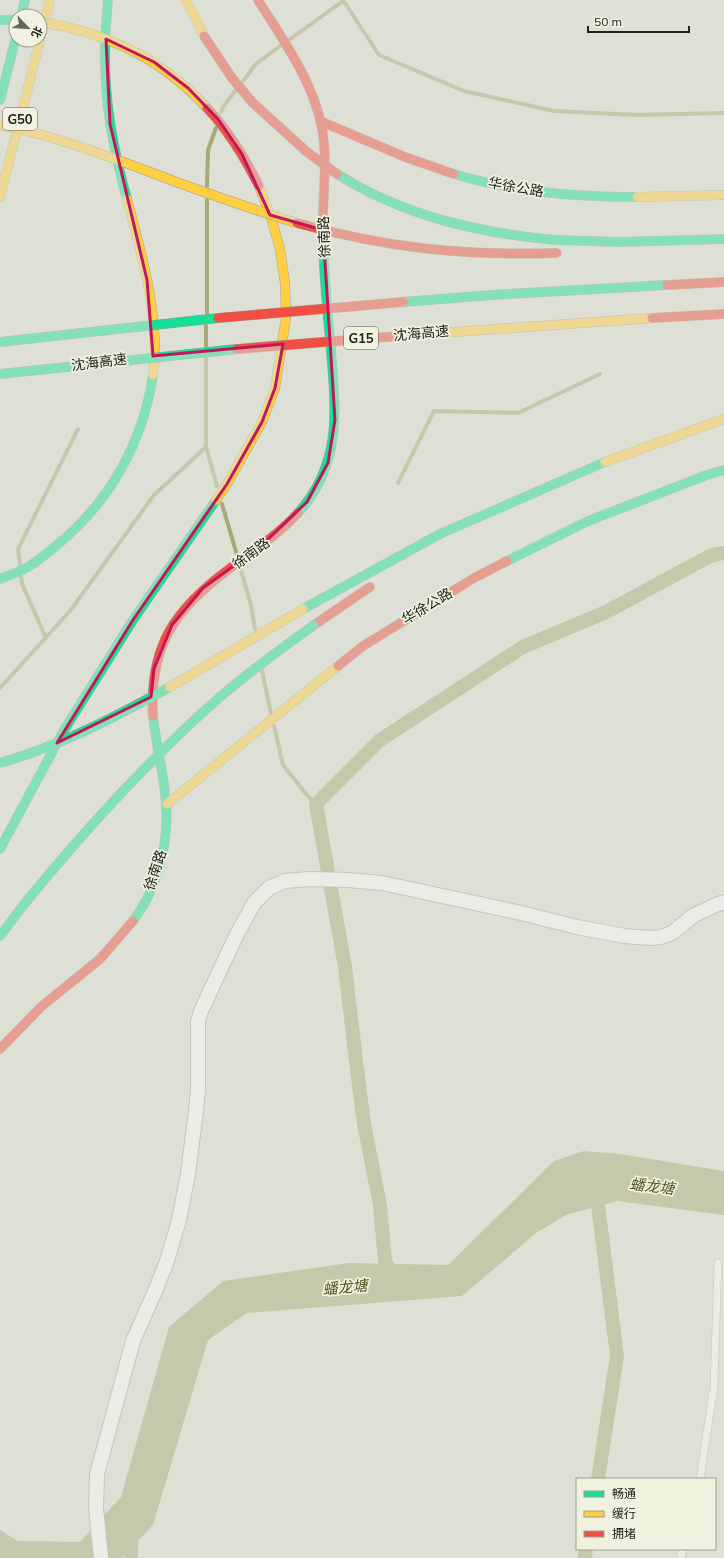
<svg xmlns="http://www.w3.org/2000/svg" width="724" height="1558" viewBox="0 0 724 1558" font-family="Mulish,'Noto Sans SC',sans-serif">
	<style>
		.water { fill: #a7aa77 }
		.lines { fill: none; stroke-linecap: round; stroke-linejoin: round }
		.stream { stroke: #a7aa77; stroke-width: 4 }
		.canal { stroke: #a7aa77; stroke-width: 14 }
		.lane-casing { stroke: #a6a69f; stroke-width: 8 }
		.street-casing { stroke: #a6a69f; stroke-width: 16 }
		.fast-casing { stroke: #a6a69f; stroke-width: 10 }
		.slow-casing { stroke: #a6a69f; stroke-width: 10 }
		.jam-casing { stroke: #a6a69f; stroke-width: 10 }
		.lane { stroke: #fafaf9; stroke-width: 7 }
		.street { stroke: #fafaf9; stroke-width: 14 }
		.fast { stroke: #16e098; stroke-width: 9 }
		.slow { stroke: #ffcf43; stroke-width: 9 }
		.jam { stroke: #f24e42; stroke-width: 9 }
		.fast-bridge-casing { stroke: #9b9b8c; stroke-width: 10; stroke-linecap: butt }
		.slow-bridge-casing { stroke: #9b9b8c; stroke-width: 10; stroke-linecap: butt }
		.jam-bridge-casing { stroke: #9b9b8c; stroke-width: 10; stroke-linecap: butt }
		.fast-bridge { stroke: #16e098; stroke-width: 9 }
		.slow-bridge { stroke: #ffcf43; stroke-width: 9 }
		.jam-bridge { stroke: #f24e42; stroke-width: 9 }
		.marked { fill: none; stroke: #c2185b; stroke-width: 3; stroke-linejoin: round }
		.labels { text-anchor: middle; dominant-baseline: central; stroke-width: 3.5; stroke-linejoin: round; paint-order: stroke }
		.shield { fill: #f0f2df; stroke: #606056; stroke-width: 1 }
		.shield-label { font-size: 13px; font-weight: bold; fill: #22221b }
		.street-label { font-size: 14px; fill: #22221b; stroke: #f0f2df }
		.water-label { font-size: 15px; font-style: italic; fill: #51531f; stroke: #f0f2df }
	</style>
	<rect width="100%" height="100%" fill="#dfe0d5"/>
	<polygon class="water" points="584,1151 620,1154 724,1171 724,1215 617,1201 566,1215 536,1233 462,1296 247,1313 208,1340 153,1525 122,1558 0,1558 0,1530 18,1541 80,1542 121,1497 169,1327 223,1281 349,1263 448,1265 554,1161"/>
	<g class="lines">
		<g class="stream">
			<polyline points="343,0 379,55 464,91 554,111 637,115 724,113"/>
			<polyline points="289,40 343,1"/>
			<polyline points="243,81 256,64 280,46"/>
			<polyline points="221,112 223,107 235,91"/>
			<polyline points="207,186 208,150 216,128"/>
			<polyline points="207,314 207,200"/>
			<polyline points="206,346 206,326"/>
			<polyline points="206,358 206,447 217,486"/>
			<polyline points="398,483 434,411 518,413 600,374"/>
			<polyline points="222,504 237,555"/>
			<polyline points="20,564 18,549 78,429"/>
			<polyline points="240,567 251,605 255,629"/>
			<polyline points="21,577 22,584 46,638"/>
			<polyline points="262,671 271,713"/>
			<polyline points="0,688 70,611 154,495 206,447"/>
			<polyline points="274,726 283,765 306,794 316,804"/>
		</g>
		<g class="canal">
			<polyline points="596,1189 617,1356 598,1479"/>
			<polyline points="395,1280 385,1261 380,1205 364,1124 356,1061 345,967 316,804 380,740 523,647 606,612 712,555 724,553"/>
			<polyline points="131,1558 131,1530"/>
			<polyline points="585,1558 586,1549"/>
		</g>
		<defs>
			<g id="lane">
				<polyline points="700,1479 714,1386 718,1263"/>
				<polyline points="681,1558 683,1549"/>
			</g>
			<polyline id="street" points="101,1558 96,1508 97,1474 133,1341 156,1289 167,1261 179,1220 188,1174 196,1111 198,1089 198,1021 201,1011 236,936 254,903 269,888 285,881 310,879 348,880 382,883 517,912 577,927 625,936 650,938 661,937 672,933 694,915 716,905 724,902"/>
			<g id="fast">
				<path d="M108 0C107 16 105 32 105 49 104 100 113 150 127 199"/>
				<polyline points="21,16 25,0"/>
				<polyline points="0,20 16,20"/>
				<polyline points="0,100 16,37"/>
				<path d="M454 174C514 192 574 197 637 197"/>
				<polyline points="556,240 620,242 724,239"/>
				<path d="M298 513C345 461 335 403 330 339 326 299 322 254 323 214"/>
				<polyline points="507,561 588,521 707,475 724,470"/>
				<path d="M0 579C9 575 19 572 28 567 38 561 48 552 57 545 110 502 143 442 153 375"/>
				<polyline points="303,609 440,534 605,462"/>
				<polyline points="0,849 64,730 133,620 216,500"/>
				<path d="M133 921C158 888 169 844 166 803 164 774 156 745 153 716"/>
				<polyline points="0,936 25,903"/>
			</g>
			<g id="slow">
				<polyline points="186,0 204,36"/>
				<polyline points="40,39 50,0"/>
				<polyline points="0,197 40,40"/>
				<polyline points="637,197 724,195"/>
				<path d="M127 199C141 252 161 320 153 375"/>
				<polyline points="605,462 724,419"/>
				<polyline points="216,500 227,484 262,422 275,388 286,318 285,283 280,249 271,217 259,186"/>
				<polyline points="167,804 338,666"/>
			</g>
			<g id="jam">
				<path d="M258 0C283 40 313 81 322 128 327 156 324 186 323 214"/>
				<polyline points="320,121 405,157 454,174"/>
				<polyline points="314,625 370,587"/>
				<polyline points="338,666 363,646 474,578 507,561"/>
				<path d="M153 716C149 646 175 609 229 569 253 551 278 535 298 513"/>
				<polyline points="0,1049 42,1006 100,959 133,921"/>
			</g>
		</defs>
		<use href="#lane" class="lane-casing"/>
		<use href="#street" class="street-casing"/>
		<use href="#fast" class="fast-casing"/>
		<use href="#slow" class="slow-casing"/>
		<use href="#jam" class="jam-casing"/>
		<use href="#lane" class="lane"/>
		<use href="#street" class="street"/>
		<use href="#fast" class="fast"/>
		<use href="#slow" class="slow"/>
		<use href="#jam" class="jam"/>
		<defs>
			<g id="fast-bridge">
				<path d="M337 174C404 216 478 233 556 240"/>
				<polyline points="403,302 491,295 667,285"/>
				<polyline points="0,342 218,318"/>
				<polyline points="0,374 237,349"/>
				<path d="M0 763C60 746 115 717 170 687"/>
				<path d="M25 903C85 830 149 759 220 697 250 671 282 648 314 625"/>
			</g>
			<g id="slow-bridge">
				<path d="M40 22C106 32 161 58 207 108"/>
				<path d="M0 125C62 137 120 161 179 183 218 197 257 211 297 223"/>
				<polyline points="399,336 652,318"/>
				<polyline points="170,687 303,609"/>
			</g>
			<g id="jam-bridge">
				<polyline points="204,36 232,78 252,102 307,152 337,174"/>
				<path d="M207 108C229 131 245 158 259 186"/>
				<path d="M297 223C386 248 464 256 557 253"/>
				<polyline points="667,285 724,282"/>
				<polyline points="218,318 403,302"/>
				<polyline points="652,318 724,314"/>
				<polyline points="237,349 399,336"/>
			</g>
		</defs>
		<use href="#fast-bridge" class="fast-bridge-casing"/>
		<use href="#slow-bridge" class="slow-bridge-casing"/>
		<use href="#jam-bridge" class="jam-bridge-casing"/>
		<use href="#fast-bridge" class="fast-bridge"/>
		<use href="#slow-bridge" class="slow-bridge"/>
		<use href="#jam-bridge" class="jam-bridge"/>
	</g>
	<path d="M0 0H724V1558H0ZM106 39 154 62 188 88 218 119 242 154 270 215 323 230 335 420 328 463 307 502 260 547 203 588 172 625 154 669 151 697 57 743 133 620 227 484 262 422 275 388 283 344 153 356 147 280 110 124Z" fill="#dfe0d5" fill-opacity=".55" fill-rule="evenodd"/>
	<path class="marked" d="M106 39 154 62 188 88 218 119 242 154 270 215 323 230 335 420 328 463 307 502 260 547 203 588 172 625 154 669 151 697 57 743 133 620 227 484 262 422 275 388 283 344 153 356 147 280 110 124Z"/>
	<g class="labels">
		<g class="shield">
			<rect x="3" y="108" width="34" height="22" rx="3"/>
			<rect x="344" y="327" width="34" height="22" rx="3"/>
		</g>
		<g class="shield-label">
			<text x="20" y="119">G50</text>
			<text x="361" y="338">G15</text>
		</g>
		<g class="street-label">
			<text transform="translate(516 187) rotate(10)">华徐公路</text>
			<text transform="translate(324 237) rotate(-92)">徐南路</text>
			<text transform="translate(421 333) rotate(-5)">沈海高速</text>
			<text transform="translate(99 362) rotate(-7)">沈海高速</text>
			<text transform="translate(251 553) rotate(-36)">徐南路</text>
			<text transform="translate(427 606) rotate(-31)">华徐公路</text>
			<text transform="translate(155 870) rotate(-72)">徐南路</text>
		</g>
		<g class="water-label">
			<text transform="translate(652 1186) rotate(7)">蟠龙塘</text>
			<text transform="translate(345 1287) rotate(-5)">蟠龙塘</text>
		</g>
	</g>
	<rect x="576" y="1478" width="140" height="72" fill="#f0f2df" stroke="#9e9f91"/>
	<rect x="584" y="1491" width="20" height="6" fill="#16e098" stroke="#9e9f91"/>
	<text x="612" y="1498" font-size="12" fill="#22221b">畅通</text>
	<rect x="584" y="1511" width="20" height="6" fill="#ffcf43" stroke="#9e9f91"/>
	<text x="612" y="1518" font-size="12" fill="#22221b">缓行</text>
	<rect x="584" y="1531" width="20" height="6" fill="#f24e42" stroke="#9e9f91"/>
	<text x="612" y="1538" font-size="12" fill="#22221b">拥堵</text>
	<g transform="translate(28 28) rotate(115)"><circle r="19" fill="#f0f2df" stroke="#9e9f91"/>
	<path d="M0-3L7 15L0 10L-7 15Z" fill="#64645c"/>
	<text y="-6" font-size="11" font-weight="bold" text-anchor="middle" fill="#22221b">北</text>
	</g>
	<path d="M588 26v6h101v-6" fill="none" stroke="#22221b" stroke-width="2"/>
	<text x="594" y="26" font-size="12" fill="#22221b" stroke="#f0f2df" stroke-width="3" paint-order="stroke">50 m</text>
</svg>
